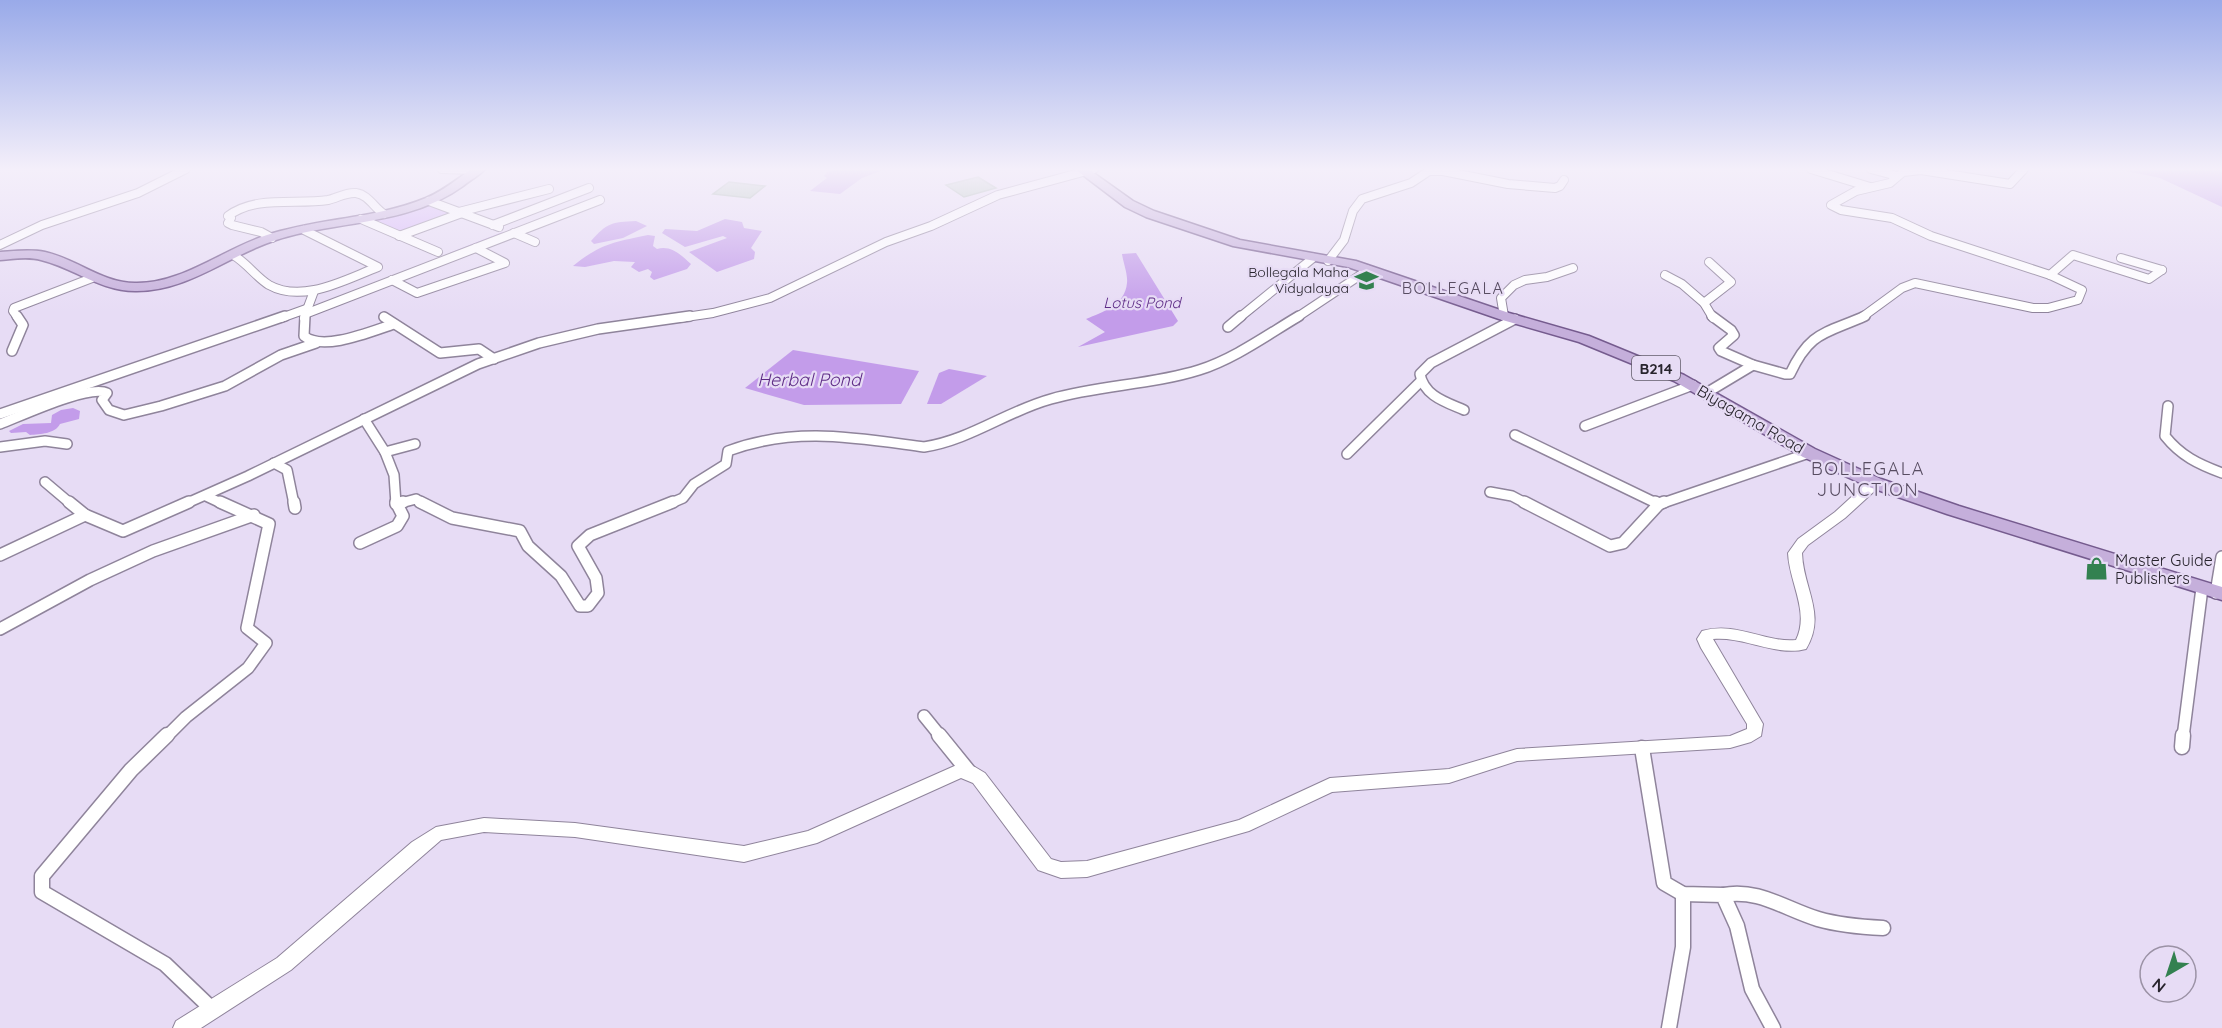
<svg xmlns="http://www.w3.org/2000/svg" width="2222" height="1028" viewBox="0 0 2222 1028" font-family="Quicksand,sans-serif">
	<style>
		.green { fill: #d7b7f9 }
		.water { fill: #c39cea }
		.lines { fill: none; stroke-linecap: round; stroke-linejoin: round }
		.stream { stroke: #c39cea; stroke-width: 3 }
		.building { fill: #aac2b0; stroke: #90a796; stroke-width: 1.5 }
		.minor-far3-casing { stroke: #8f849b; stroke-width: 10 }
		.minor-far2-casing { stroke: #8f849b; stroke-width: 12 }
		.minor-far1-casing { stroke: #8f849b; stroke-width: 14 }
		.minor-casing { stroke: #8f849b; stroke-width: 17 }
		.tertiary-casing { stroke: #8f849b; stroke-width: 2 }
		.primary-casing { stroke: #755b8e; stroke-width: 3 }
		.minor-far3 { stroke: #fff; stroke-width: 8 }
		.minor-far2 { stroke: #fff; stroke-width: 9 }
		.minor-far1 { stroke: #fff; stroke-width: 11 }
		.minor { stroke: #fff; stroke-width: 14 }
		.tertiary { fill: #fff; fill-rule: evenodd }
		.primary { fill: #c5afdb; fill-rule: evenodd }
		.labels { text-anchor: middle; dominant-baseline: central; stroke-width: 4.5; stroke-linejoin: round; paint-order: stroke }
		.far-poi-label { font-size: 14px; fill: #28242d; stroke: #e7dcf5; text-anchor: end }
		.far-water-label { font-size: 15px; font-style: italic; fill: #5e2c86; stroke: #e7dcf5 }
		.shield { fill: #e7dcf5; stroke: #615b69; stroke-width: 1.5 }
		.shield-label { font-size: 15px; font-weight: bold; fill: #28242d }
		.far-quarter-label { font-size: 16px; letter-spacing: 1.5px; fill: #584d62; stroke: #e7dcf5 }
		.street-label { font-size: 16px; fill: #28242d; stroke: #e7dcf5 }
		.poi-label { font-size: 16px; fill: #28242d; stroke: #e7dcf5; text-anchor: start }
		.water-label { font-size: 18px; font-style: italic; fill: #5e2c86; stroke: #e7dcf5 }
		.neighbourhood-label { font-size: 18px; letter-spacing: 1.5px; fill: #584d62; stroke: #e7dcf5 }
	</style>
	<rect width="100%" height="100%" fill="#e7dcf5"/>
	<polygon class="green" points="431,205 456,214 400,234 376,224 375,220"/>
	<g class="water">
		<polygon points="838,169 886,169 862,178 840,194 810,191 827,178 824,176 827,172"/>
		<polygon points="2116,169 2222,169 2222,207 2160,178"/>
		<polygon points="725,219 742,222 744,228 762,231 751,248 755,252 754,259 717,272 689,252 727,238 723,236 685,247 662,233 665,229 697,231"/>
		<path d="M636 221 647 226 623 238 594 244 591 241C607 223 611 222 636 221Z"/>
		<path d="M648 235 655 236 653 246 657 249C671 245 681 255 691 264L687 269 654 280 650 277 652 272 648 269 639 272 631 267 635 262 614 261 585 267 573 266C600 244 614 242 648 235Z"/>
		<path d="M1136 253 1178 321 1173 326 1078 347 1105 332 1086 319C1103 312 1125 305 1127 283 1128 274 1123 262 1122 254Z"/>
		<polygon points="793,350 919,371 901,404 804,405 745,388"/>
		<polygon points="949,369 987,376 941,404 927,404 939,373"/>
		<path d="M73 408 80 411 79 419 60 424C55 434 40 434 30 435L26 432 11 433 9 431 23 424 51 423 52 415 61 410Z"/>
	</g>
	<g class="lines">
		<polyline class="stream" points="451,254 502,234"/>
	</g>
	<g class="building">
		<polygon points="978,177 996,188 964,197 946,185"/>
		<polygon points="729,182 765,186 750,198 713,194"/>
	</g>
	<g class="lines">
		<defs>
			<g id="minor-far3">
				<polyline points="442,169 476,170"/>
				<polyline points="1811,169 1870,187"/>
				<polyline points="1871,169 1897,176"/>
				<polyline points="1431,171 1443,171 1508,184 1555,188 1560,186 1564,180"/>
				<polyline points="429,201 499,227"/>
				<polyline points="459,212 549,189"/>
				<polyline points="361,219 438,252"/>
				<polyline points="493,225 589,188"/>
				<polyline points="514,233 535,242"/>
				<polyline points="399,236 462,213"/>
				<path d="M272 238 261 232 232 225 228 223 231 218 228 216C256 195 296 205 328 200 337 198 346 192 356 193 369 195 374 208 384 214"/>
				<polyline points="0,245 42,225 138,193 186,169"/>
				<path d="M233 255C247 263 256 277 269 285 303 304 346 279 378 267L304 230"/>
				<polyline points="2121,258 2162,270"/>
				<polyline points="1328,261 1344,240 1353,211 1362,199 1411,183 1432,169"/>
				<polyline points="1665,275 1682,284 1704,303 1713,318"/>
				<polyline points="2050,275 2073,255 2149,279 2162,270"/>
				<polyline points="392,280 417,293 505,263 476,248"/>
				<polyline points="1704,303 1731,282 1709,262"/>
				<polyline points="305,314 600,200"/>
				<polyline points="1504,316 1501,298 1514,285 1525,280 1547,277 1573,268"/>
				<polyline points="18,318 13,311 14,308 92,278"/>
				<polyline points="281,318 306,309"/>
				<polyline points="304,318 314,291"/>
				<polyline points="679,318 713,313 770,298 886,242 931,226 998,195 1094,169"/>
				<polyline points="1239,318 1313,258"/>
				<polyline points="1296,318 1368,270"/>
				<polyline points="1861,318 1902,288 1915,283 2033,308 2048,308 2078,300 2082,290 2050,275 1931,236 1892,218 1841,210 1831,205 1856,191 1890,183 1903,172 1921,170 2010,184 2024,169"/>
			</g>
			<g id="minor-far2">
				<path d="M305 316 304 336C323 352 372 331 394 324"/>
				<path d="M1712 316 1731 330 1734 335 1719 348 1721 351 1753 365 1785 374H1790C1810 331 1825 334 1865 316"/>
				<polyline points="384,317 440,353 479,349 494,359"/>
				<polyline points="1228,327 1241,316"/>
				<polyline points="12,351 23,325 17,316"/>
				<polyline points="1708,392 1753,365"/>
				<path d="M2168 406 2165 436C2181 456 2198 464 2222 473"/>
				<path d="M1464 410C1446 402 1424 396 1420 374L1431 363 1515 319"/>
				<polyline points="0,414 285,316"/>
				<polyline points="364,419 385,452 415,444"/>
				<path d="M0 424C21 416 89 384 107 393L102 400 109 410 124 415 161 406 225 386 281 355 316 343"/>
				<polyline points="1585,426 1693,385"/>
				<polyline points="1515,435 1658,504"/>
				<polyline points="0,447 45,441 67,444"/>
				<polyline points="385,452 394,475 396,504"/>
				<polyline points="1347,454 1420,382"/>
				<polyline points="274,463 287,470 294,504"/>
				<polyline points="45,482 71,504"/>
				<polyline points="1490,492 1512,496 1527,504"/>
				<polyline points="206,496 223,504"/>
				<polyline points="185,504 248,476 478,364 539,343 598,329 690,316"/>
				<polyline points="397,504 416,499 423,504"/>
				<path d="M669 504 683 498 694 484 726 464 728 451C795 426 856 438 924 447 970 440 1007 411 1051 399 1100 385 1151 385 1199 370 1234 359 1267 335 1299 316"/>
				<polyline points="1660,504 1809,453"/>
			</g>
			<g id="minor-far1">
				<polyline points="69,502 85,515 123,531 189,502"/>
				<polyline points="294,502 295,508"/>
				<polyline points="420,502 452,518 520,531 528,546 561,576 580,606 588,606 598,593 596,578 578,546 590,535 673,502"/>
				<polyline points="1524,502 1610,546 1623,543 1659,504 1664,502"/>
				<polyline points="1655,502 1659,504"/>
				<polyline points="396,504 403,502"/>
				<polyline points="360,543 397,526 403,516 396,502"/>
				<polyline points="0,555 85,515"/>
				<polyline points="2216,593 2222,557"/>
				<polyline points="0,629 90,580 153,551 254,515"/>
				<polyline points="924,716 941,737"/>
				<polyline points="166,737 186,717 248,668 266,643 247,628 269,524 220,502"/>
				<polyline points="2183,737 2202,588"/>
			</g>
			<g id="minor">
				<polyline points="167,735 131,770 42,876 42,892 165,964 212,1009"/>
				<polyline points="939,735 969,772"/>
				<polyline points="2182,747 2183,735"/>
				<polyline points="1642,748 1664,883 1683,894 1723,895 1737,926 1752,989 1773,1028"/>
				<path d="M1723 895C1758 888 1785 909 1818 919 1839 925 1861 927 1883 928"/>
				<polyline points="1669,1028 1683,947 1683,894"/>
			</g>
			<path id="tertiary" d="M1875 479 1880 480 1882 483 1880 486 1845 518 1808 545 1802 553C1803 589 1827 614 1806 649 1776 657 1744 636 1713 639L1763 724 1761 736 1751 742 1730 748 1517 761 1449 783 1332 792 1249 831 1087 877 1061 878 1038 870 973 783 961 778 817 843 744 862 575 837 484 832 441 840 291 970 201 1028H173L176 1021 277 958 412 842 436 827 484 818 575 823 744 846 808 831 959 764 975 767 985 773 1051 859 1061 862 1087 861 1239 820 1330 778 1449 769 1517 749 1730 736 1747 729V724L1701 648 1697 639 1702 631C1737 621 1764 643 1796 640 1810 612 1789 582 1788 553L1798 539 1835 512 1870 480Z"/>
			<g id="primary">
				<path d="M472 169H485C479 176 470 180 463 186 408 226 338 220 276 240 229 255 187 292 135 291 100 291 74 268 41 260 28 256 13 259 0 260V252C15 251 30 249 45 252 77 259 102 283 135 283 182 284 223 249 267 235 319 218 375 219 426 198 443 191 457 179 472 169Z"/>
				<polygon points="1075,169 1088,169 1133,201 1154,211 1240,240 1356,261 1509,313 1589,336 1684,375 1815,449 1881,479 1959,506 2222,587 2222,600 1947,514 1869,487 1803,457 1674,381 1579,342 1499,319 1348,267 1233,246 1146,217 1125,207"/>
			</g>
		</defs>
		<use href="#minor-far3" class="minor-far3-casing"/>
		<use href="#minor-far2" class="minor-far2-casing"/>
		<use href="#minor-far1" class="minor-far1-casing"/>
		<use href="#minor" class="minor-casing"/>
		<use href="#tertiary" class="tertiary-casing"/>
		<use href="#primary" class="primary-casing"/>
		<use href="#minor-far3" class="minor-far3"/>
		<use href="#minor-far2" class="minor-far2"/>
		<use href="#minor-far1" class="minor-far1"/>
		<use href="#minor" class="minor"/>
		<use href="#tertiary" class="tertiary"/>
		<use href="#primary" class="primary"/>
	</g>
	<linearGradient id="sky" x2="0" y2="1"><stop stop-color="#99aae9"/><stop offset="0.54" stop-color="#f4effa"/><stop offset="1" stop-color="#f4effa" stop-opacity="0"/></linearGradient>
	<rect width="2222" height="313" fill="url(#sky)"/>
	<defs>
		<symbol id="school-bare" viewBox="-9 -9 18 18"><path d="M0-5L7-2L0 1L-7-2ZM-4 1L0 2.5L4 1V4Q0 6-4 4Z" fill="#338150" stroke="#e7dcf5" stroke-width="2.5" paint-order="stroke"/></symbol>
		<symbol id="shop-bare" viewBox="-9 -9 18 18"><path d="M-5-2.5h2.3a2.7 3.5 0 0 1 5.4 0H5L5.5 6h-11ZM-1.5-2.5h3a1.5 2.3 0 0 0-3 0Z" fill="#338150" stroke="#e7dcf5" stroke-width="2.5" paint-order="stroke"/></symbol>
	</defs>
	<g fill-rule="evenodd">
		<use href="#school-bare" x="1350" y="264" width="33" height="33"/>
		<use href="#shop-bare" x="2080" y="552" width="33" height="33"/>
	</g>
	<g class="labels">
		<g class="far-poi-label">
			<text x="1349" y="272">Bollegala Maha<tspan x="1349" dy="16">Vidyalayaa</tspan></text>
		</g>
		<g class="far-water-label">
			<text x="1142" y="302">Lotus Pond</text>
		</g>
		<rect class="shield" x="1632" y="356" width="48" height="24" rx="4.5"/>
		<g class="shield-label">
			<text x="1656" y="368">B214</text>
		</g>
		<g class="far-quarter-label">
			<text x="1453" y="288">BOLLEGALA</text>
		</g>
		<g class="street-label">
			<text transform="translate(1751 419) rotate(30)">Biyagama Road</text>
		</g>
		<g class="poi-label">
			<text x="2115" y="560">Master Guide<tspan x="2115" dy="18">Publishers</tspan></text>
		</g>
		<g class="water-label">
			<text x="809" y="379">Herbal Pond</text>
		</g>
		<g class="neighbourhood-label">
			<text x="1868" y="468">BOLLEGALA<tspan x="1868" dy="21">JUNCTION</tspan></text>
		</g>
	</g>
	<g transform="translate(2168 974) rotate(219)"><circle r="28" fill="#e7dcf5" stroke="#9b92a5" stroke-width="1.5"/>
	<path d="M0-4.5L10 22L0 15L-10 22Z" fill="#338150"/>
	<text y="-9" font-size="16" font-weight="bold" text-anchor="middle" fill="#28242d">N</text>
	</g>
</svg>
